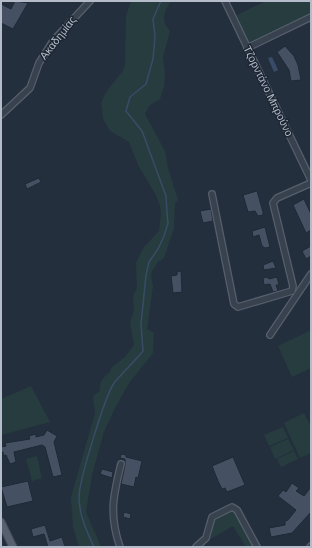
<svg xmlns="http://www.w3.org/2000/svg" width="312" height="548" viewBox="0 0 312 548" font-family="'Nunito Sans',sans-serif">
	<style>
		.green { fill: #263c3f }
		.water { fill: #394c67 }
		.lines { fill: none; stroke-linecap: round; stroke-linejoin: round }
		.stream { stroke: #394c67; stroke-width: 1.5 }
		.building { fill: #455162; stroke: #1f2835 }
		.minor-casing { stroke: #565f6c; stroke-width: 8 }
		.major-casing { stroke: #414a57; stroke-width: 9 }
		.minor { stroke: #38414e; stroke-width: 5.5 }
		.major { stroke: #56606e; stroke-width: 7 }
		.labels { text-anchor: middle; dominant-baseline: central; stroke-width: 3; stroke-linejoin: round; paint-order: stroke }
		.street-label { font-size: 11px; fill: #b4bcc9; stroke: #1d2633 }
	</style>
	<rect width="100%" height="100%" fill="#242f3e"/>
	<g class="green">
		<path d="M131 1H171C163 12 161 21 170 31L163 57 165 74 164 87 160 99 149 106 145 114 165 151 168 168 178 200 175 203 174 228 164 258 158 262 152 271 151 277 153 286 147 329 154 333 153 353 129 383 114 410 104 432 92 475 86 512 101 547H79L73 527 71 497 95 413 93 396 100 391C99 382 103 377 110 372L111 368 125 357 134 345 130 323 134 310 133 296 137 288 136 263 144 247 159 231 161 214 160 206 156 195 138 165 129 142 110 131 103 119 101 103 106 92 123 71 125 64 126 16Z"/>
		<polygon points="266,1 311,1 311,16 249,46 235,16"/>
		<polygon points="311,330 311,368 292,377 278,346"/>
		<polygon points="31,386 50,422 1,435 1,399"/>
		<polygon points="304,413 311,427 311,453 300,458 284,423"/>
		<polygon points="283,427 288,438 269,446 264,435"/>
		<polygon points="288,439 294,450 275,459 270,447"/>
		<polygon points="294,451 298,459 281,467 277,459"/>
		<polygon points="37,456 42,478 32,481 26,459"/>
		<polygon points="231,509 236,511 254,547 246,547 233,526 207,541 211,537 214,517"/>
	</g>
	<polygon class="water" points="272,57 278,70 274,72 268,58"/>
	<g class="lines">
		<path class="stream" d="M94 547C87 532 79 515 79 497 79 481 105 396 114 383 123 372 134 362 143 351L141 324 146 275 149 262 158 249 164 236 168 223 167 213 166 196 142 131 126 111 130 97 146 84 153 59 155 36 153 19 161 1"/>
	</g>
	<g class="building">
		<polygon points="15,1 28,3 13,29 1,23 1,4 11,9"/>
		<polygon points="285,46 294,56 298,65 301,80 291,81 289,70 277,52"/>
		<polygon points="39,178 41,182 27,189 25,184"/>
		<polygon points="257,191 263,212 263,215 258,216 255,211 248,212 243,195"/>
		<polygon points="304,199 311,214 311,230 306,233 293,205"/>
		<polygon points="211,209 213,221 203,223 200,211"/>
		<polygon points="265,227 270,247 265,248 262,246 259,235 253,237 252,231"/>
		<polygon points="311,246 311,256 306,259 302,251"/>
		<polygon points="273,261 276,268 264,270 263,265"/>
		<polygon points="181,271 182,292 173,293 171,276 177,275 177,272"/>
		<polygon points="267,277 269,279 277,277 279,285 276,285 278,291 273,292 270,284 264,285 263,278"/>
		<polygon points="47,430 57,436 54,442 62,475 53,477 45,447 42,445 14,452 16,462 10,464 6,455 4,456 3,452 1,452 1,447 6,446 5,443 30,439 29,436 36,434 36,437 44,435"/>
		<polygon points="121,454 126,455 126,457 142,461 138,478 136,477 134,487 121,484 125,465 125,459 120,458"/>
		<polygon points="233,457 245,485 227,492 225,488 222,489 218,481 212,466"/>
		<polygon points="102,469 113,472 112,478 100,474"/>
		<polygon points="28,481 33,501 7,507 1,487"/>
		<polygon points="292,483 299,488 296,491 304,496 311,487 311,512 292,533 271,537 269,528 285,525 285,521 288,520 296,510 278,496 283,490 286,492"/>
		<polygon points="124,512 131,514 130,519 123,517"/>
		<polygon points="45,525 50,541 62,537 65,547 48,547 44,534 33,537 31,529"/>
	</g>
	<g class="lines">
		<defs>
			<g id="minor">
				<polyline points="225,1 311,180"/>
				<polyline points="247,48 311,17"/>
				<polyline points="1,115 30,88 39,63 53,41 90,1"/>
				<polyline points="212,194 234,304 238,307 292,291 293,286 273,203 277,198 311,183"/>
				<polyline points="270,335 311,274"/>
				<path d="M120 547C109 515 113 496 121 464"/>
				<polyline points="196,547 206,538 212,517 232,507 237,510 257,547"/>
				<polyline points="310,547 311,546"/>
			</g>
			<polyline id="major" points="1,522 13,547"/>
		</defs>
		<use href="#minor" class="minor-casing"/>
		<use href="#major" class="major-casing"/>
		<use href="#minor" class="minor"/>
		<use href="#major" class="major"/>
	</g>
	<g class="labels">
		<g class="street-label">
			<text transform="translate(58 38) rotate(-52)">Ακαδημίας</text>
			<text transform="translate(268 91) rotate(64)">Τζορντάνο Μπρούνο</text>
		</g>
	</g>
	<rect width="312" height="548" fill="none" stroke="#b4bcc9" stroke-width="4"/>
</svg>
